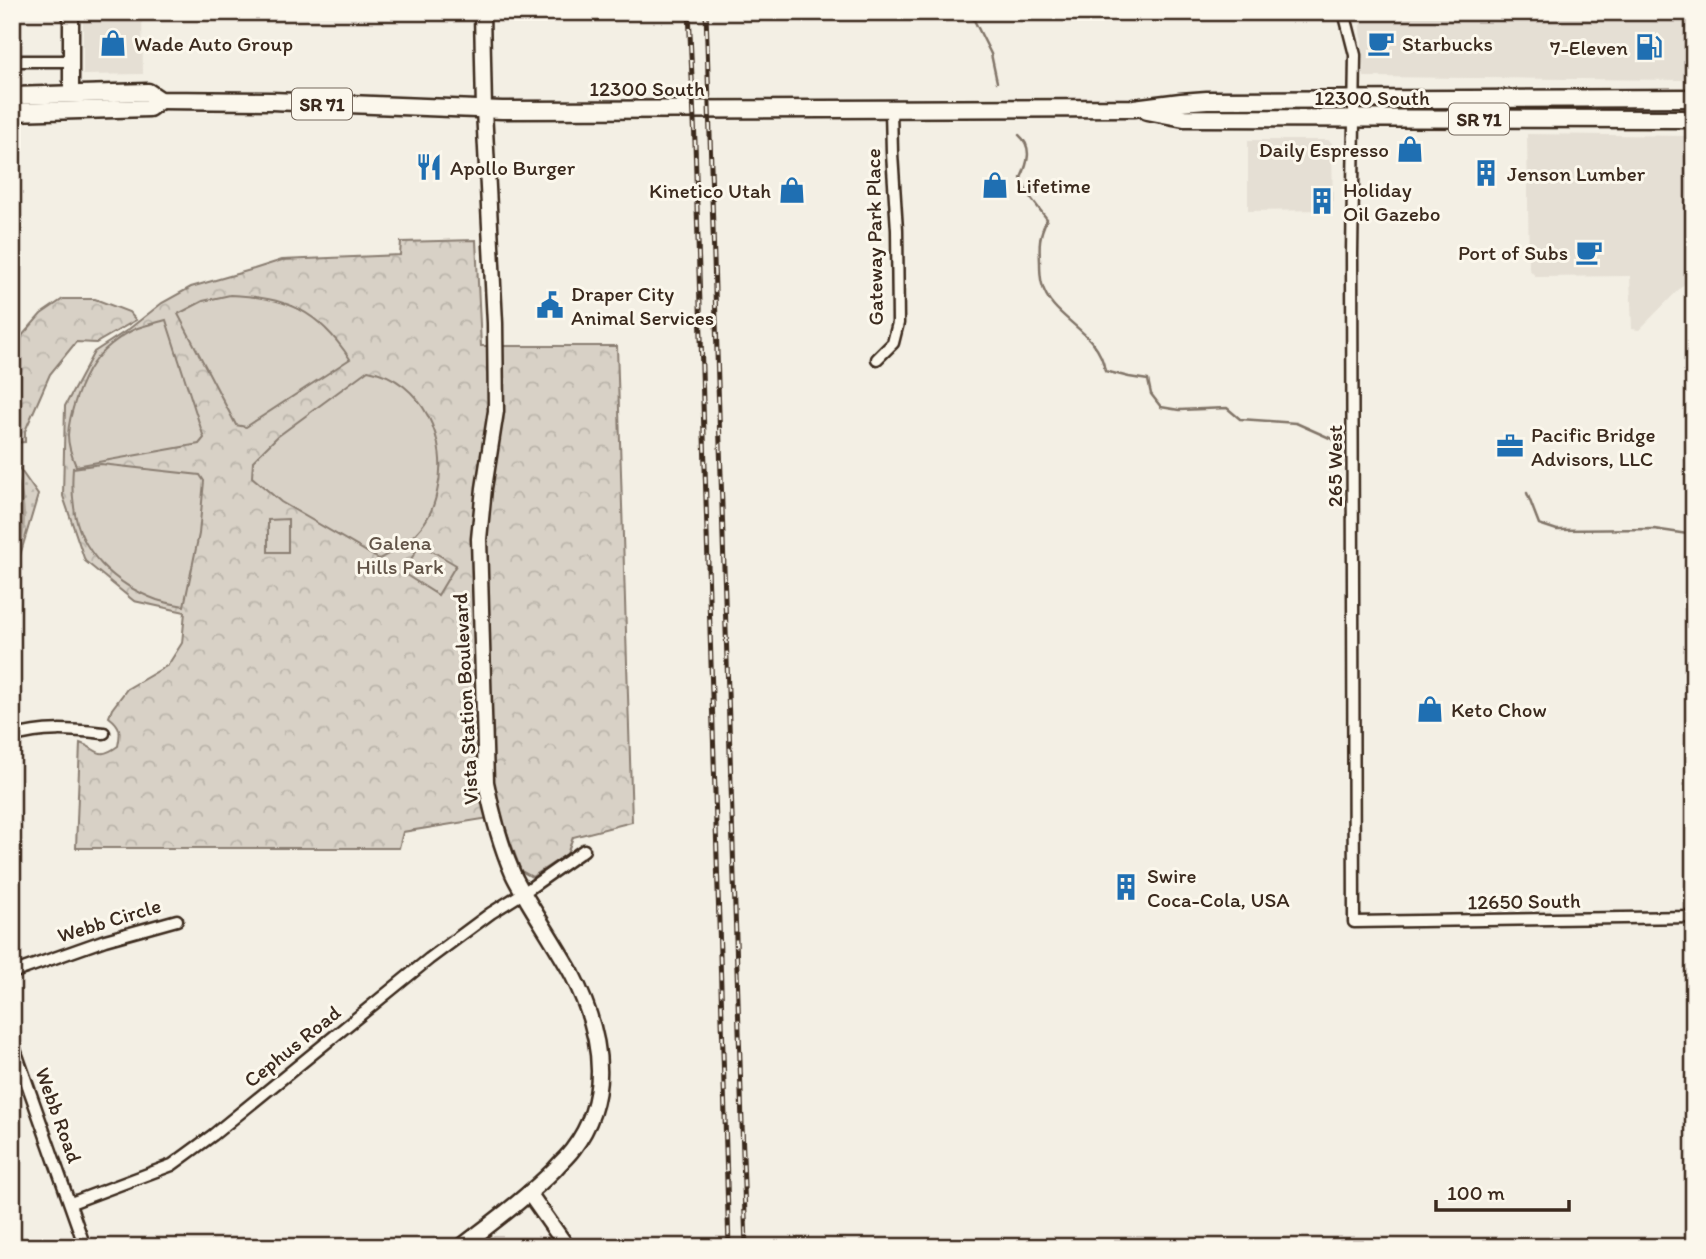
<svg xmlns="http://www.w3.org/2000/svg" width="1706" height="1259" viewBox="0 0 1706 1259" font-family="Itim,sans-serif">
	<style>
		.built { fill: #e5dfd4 }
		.grass { fill: url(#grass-dots); stroke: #8a7e72; stroke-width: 2 }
		.park { fill: url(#park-crowns); stroke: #8a7e72; stroke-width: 2 }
		.pitch { fill: #d8d1c6; stroke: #8a7e72; stroke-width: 2 }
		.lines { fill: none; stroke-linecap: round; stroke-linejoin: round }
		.stream { stroke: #817468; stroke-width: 2.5 }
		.canal { stroke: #afa69a; stroke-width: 10 }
		.street-casing { stroke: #3b2a1e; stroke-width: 15 }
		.secondary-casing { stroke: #3b2a1e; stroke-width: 19 }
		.primary-casing { stroke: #3b2a1e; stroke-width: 21 }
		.street { stroke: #fbf7ec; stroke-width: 10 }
		.secondary { stroke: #fbf7ec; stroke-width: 14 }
		.primary { stroke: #fbf7ec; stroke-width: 16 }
		.rail-casing { stroke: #3b2a1e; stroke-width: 5 }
		.rail { stroke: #fbf7ec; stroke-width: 2.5; stroke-dasharray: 8; stroke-linecap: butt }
		.labels { text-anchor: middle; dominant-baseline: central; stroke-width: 6; stroke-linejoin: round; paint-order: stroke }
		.shield { fill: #fbf7ec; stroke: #75685c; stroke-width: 2 }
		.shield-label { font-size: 19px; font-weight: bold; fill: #3b2a1e }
		.poi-label { font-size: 21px; fill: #3b2a1e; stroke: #fbf7ec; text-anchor: start }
		.street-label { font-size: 21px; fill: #3b2a1e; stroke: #fbf7ec }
		.park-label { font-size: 21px; fill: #625448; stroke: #fbf7ec }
	</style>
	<defs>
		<pattern id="grass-dots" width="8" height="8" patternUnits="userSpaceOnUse" patternTransform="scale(1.75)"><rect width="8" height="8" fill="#d8d1c6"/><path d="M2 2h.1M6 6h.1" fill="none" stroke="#bab4aa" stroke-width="1.8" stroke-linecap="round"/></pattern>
		<pattern id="park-crowns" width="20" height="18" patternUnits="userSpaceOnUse" patternTransform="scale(1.75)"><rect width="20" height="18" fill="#d8d1c6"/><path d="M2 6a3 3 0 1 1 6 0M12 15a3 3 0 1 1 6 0" fill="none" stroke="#bab4aa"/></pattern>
	</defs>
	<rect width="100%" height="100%" fill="#f3efe4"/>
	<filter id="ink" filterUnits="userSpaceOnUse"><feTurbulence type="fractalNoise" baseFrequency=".0143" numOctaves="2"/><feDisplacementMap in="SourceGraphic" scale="14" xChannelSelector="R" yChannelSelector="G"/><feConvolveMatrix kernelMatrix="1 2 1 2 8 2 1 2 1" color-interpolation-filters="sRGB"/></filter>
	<g filter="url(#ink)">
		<g class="built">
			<polygon points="83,12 142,12 143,74 83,75"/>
			<polygon points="1360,12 1693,12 1694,69 1690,74 1683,80 1364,77"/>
			<polygon points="1527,134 1691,136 1694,140 1694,274 1639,330 1632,329 1630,276 1536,277 1529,269"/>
			<polygon points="1248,140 1328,140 1332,143 1333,210 1248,211"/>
		</g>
		<polygon class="grass" points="12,458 38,495 12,582"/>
		<g class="park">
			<path d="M476 240 481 346H617L632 822 573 837 567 854 532 877 521 871 501 816 403 832 399 848H76L80 743C99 749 97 761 118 746 121 732 121 726 109 717L112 709 127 689 168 665 182 643 185 612 134 601 85 561 63 496 65 406 94 352 129 329 162 303 191 287 254 269 282 260 400 255 401 242Z"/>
			<polygon points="63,299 95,299 129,312 136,320 96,343 76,342 50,374 25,431 25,442 12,443 12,336 21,337 41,314"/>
		</g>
		<g class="pitch">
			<path d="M230 295C287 297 318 310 350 359L246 427 236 425 178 314 203 301Z"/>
			<path d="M166 320 204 438 199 444 76 466C72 457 68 445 68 435 69 414 81 380 93 363 102 350 120 336 135 329 144 325 156 323 166 320Z"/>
			<path d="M368 370C423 380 450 442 437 492 435 502 431 513 425 522 414 538 397 550 379 559L281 502 252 477 253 461 277 437Z"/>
			<path d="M101 464 200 475 204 481 199 534 184 606C175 604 166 603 157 600 116 585 79 552 74 507 72 494 72 481 73 468Z"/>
			<polygon points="288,519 288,552 268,552 268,520"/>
			<polygon points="420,544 456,565 438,595 403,573"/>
		</g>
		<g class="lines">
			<g class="stream">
				<polyline points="960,12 974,20 991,54 997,82"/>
				<path d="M1019 135C1033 147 1028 163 1021 178L1027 193 1047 219C1039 236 1039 243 1040 262 1040 269 1040 277 1042 284 1051 320 1099 329 1105 371L1129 377 1148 380 1151 394 1161 407 1179 410 1227 408 1240 419 1296 423 1341 443"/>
				<polyline points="1527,493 1539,524 1557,530 1654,529 1694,535"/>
			</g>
			<path class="canal" d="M12 475C22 503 24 530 12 557"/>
			<defs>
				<g id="street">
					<polyline points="1344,12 1355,55 1352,253 1354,922 1694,917"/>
					<polyline points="12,61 71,61"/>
					<polyline points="877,359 893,343 898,323 897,230 892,153 891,109"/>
					<path d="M12 737C43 727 73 730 104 733"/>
					<polyline points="12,973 105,940 177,920"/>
					<polyline points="12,1041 85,1247"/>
					<polyline points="71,1203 172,1165 213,1135 429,959 491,913 523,893 584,850"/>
				</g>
				<g id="secondary">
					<polyline points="71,12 71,95"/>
					<polyline points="529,1193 567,1247"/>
					<path d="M461 1247C493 1222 526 1198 555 1169 561 1162 568 1156 573 1149 614 1095 601 1031 572 974 558 949 543 926 528 901 523 892 517 883 513 874 500 844 492 813 486 782L479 539 484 488 496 411 495 323 484 110 482 12"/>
				</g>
				<g id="primary">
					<polyline points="12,96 148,92 160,100 271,101 502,110 1134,108 1181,102 1207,100 1694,98"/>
					<polyline points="1147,111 1184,118 1694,119"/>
					<polyline points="12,112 149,108 160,100"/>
				</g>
			</defs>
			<use href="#street" class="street-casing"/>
			<use href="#secondary" class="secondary-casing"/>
			<use href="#primary" class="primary-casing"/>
			<use href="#street" class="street"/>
			<use href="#secondary" class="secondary"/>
			<use href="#primary" class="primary"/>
			<defs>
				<g id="rail">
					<polyline points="689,12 695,142 729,1247"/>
					<polyline points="706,12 746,1247"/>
				</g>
			</defs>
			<use href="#rail" class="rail-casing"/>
			<use href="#rail" class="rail"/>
		</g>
	</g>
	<defs>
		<symbol id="shop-bare" viewBox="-9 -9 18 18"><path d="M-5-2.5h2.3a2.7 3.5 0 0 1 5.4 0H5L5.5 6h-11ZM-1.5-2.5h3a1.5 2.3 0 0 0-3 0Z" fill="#1f6fb2" stroke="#fbf7ec" stroke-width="2.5" paint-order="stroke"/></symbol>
		<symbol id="cafe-bare" viewBox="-9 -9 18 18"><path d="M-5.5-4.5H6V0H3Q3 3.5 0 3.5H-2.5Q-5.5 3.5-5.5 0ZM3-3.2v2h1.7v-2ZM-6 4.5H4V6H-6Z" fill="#1f6fb2" stroke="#fbf7ec" stroke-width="2.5" paint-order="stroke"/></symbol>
		<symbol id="fuel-bare" viewBox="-9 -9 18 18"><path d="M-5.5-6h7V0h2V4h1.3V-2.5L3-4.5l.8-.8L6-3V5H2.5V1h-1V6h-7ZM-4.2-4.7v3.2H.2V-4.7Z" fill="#1f6fb2" stroke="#fbf7ec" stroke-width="2.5" paint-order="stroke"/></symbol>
		<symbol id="restaurant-bare" viewBox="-9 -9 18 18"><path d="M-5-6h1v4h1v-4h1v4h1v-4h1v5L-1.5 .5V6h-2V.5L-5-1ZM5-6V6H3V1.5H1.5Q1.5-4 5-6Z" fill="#1f6fb2" stroke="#fbf7ec" stroke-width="2.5" paint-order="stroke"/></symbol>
		<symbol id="building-bare" viewBox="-9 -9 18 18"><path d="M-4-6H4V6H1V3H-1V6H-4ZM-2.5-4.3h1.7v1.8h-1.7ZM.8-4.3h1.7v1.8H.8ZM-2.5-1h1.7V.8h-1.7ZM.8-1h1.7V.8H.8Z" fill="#1f6fb2" stroke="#fbf7ec" stroke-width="2.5" paint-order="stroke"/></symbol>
		<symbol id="civic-bare" viewBox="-9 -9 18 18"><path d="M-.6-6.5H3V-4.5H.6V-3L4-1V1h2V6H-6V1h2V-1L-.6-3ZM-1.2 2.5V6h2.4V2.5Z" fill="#1f6fb2" stroke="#fbf7ec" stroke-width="2.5" paint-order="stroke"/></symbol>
		<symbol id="office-bare" viewBox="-9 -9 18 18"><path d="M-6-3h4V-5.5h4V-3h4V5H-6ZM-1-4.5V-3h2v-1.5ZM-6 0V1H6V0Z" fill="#1f6fb2" stroke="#fbf7ec" stroke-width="2.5" paint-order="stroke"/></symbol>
	</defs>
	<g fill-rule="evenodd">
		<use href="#shop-bare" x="94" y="24" width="38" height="38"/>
		<use href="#cafe-bare" x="1362" y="24" width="38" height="38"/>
		<use href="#fuel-bare" x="1630" y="28" width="38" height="38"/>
		<use href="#shop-bare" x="1391" y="130" width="38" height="38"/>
		<use href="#restaurant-bare" x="410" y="148" width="38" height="38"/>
		<use href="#building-bare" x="1467" y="154" width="38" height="38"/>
		<use href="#shop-bare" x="976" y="166" width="38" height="38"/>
		<use href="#shop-bare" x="773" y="171" width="38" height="38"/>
		<use href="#building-bare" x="1303" y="182" width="38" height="38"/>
		<use href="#cafe-bare" x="1570" y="233" width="38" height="38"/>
		<use href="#civic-bare" x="531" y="286" width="38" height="38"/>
		<use href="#office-bare" x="1491" y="427" width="38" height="38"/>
		<use href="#shop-bare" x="1411" y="690" width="38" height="38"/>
		<use href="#building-bare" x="1107" y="868" width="38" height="38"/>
	</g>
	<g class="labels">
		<g class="shield">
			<rect x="292" y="88.5" width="60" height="31" rx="5"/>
			<rect x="1449" y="103.5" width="60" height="31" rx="5"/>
		</g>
		<g class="shield-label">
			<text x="322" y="104">SR 71</text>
			<text x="1479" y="119">SR 71</text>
		</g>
		<g class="poi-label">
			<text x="134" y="43">Wade Auto Group</text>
			<text x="1402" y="43">Starbucks</text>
			<text x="1628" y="47" text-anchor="end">7-Eleven</text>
			<text x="1389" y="149" text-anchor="end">Daily Espresso</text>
			<text x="450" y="167">Apollo Burger</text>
			<text x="1507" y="173">Jenson Lumber</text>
			<text x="1016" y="185">Lifetime</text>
			<text x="1343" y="189">Holiday<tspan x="1343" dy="24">Oil Gazebo</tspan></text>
			<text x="771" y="190" text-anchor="end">Kinetico Utah</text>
			<text x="1568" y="252" text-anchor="end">Port of Subs</text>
			<text x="571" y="293">Draper City<tspan x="571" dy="24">Animal Services</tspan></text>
			<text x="1531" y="434">Pacific Bridge<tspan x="1531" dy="24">Advisors, LLC</tspan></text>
			<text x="1451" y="709">Keto Chow</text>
			<text x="1147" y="875">Swire<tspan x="1147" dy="24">Coca-Cola, USA</tspan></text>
		</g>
		<g class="street-label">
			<text x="647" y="88">12300 South</text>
			<text x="1372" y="97">12300 South</text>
			<text transform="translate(874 237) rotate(-91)">Gateway Park Place</text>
			<text transform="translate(1334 466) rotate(-90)">265 West</text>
			<text transform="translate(465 699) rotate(-93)">Vista Station Boulevard</text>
			<text transform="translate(1524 901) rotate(-1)">12650 South</text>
			<text transform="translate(109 920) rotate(-17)">Webb Circle</text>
			<text transform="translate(292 1046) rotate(-39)">Cephus Road</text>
			<text transform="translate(59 1115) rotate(70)">Webb Road</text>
		</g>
		<g class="park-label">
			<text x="400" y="542">Galena<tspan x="400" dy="24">Hills Park</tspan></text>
		</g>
	</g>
	<rect width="1706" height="1259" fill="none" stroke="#fbf7ec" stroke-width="42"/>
	<rect x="21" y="21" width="1664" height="1217" fill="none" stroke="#3b2a1e" stroke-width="2.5" filter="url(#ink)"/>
	<path d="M1436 1200v10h133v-10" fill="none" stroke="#3b2a1e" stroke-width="3.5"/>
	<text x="1447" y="1200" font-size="21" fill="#3b2a1e" stroke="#fbf7ec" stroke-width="5" paint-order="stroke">100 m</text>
</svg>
